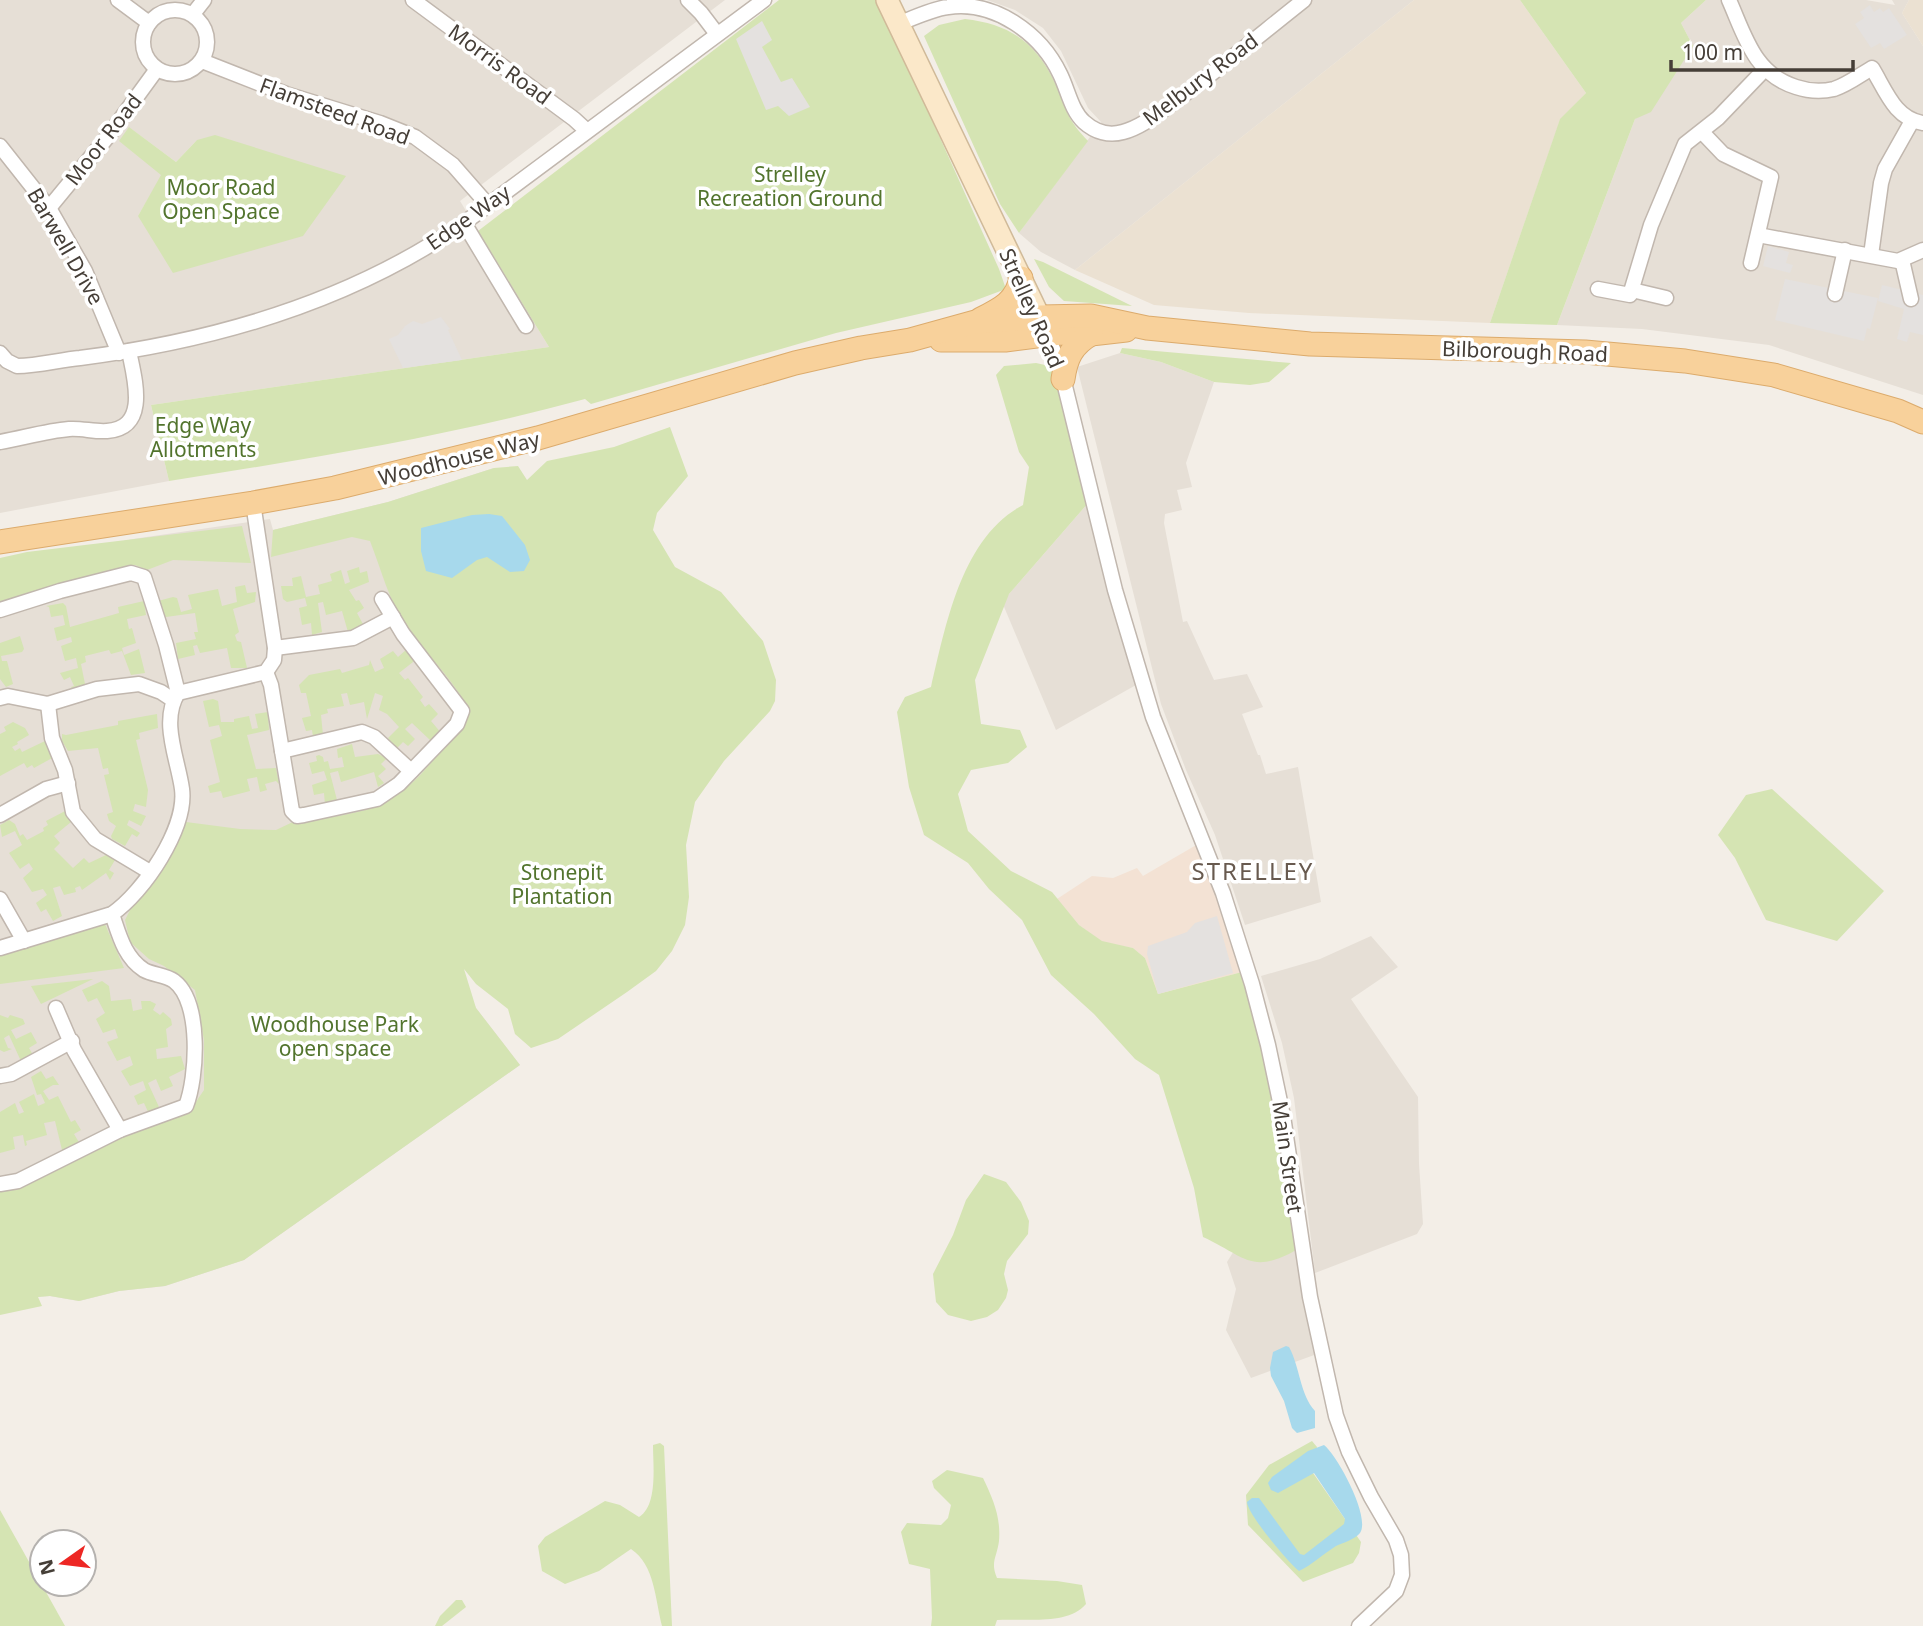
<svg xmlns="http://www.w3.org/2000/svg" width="1923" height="1626" viewBox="0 0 1923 1626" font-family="'Noto Sans',sans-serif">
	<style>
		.residential { fill: #e6dfd6; fill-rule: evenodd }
		.commercial { fill: #f3e2d4 }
		.education { fill: #ebe1d2 }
		.green { fill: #d5e4b3 }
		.parking { fill: #e4e1df }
		.water { fill: #a7d9ec }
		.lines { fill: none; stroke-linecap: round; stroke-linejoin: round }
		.minor-casing { stroke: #c1b7ae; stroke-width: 17 }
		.secondary-casing { stroke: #d0ba99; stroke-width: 24 }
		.primary-casing { stroke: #dcab6c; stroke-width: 25 }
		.minor { stroke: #fff; stroke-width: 14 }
		.secondary { stroke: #fbe8c9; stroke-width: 21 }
		.primary { stroke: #f8d19b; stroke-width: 23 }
		.labels { text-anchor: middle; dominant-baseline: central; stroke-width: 7; stroke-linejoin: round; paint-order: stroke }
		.street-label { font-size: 21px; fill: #453e37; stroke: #fff }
		.park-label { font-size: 21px; fill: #52742d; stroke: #fff }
		.quarter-label { font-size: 24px; letter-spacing: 2px; fill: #685a4f; stroke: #fff }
	</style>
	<rect width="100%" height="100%" fill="#f3eee7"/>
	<g class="residential">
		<path d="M0 0H725L460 201 549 347 151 405 169 481 0 513ZM130 128 176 162 197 140 138 216 162 175Z"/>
		<polygon points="987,0 1414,0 1075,270 1041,252 1019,233 1101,122 1088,108 1061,51 1043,28 1015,10"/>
		<polygon points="1706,0 1866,0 1895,5 1892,0 1909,0 1902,13 1923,46 1923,395 1769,345 1642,329 1557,325 1635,119 1693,46 1681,23"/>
		<polygon points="1120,353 1161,362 1214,382 1186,463 1192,487 1177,490 1182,510 1165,514 1164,523 1183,622 1187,621 1214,680 1247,674 1263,707 1242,714 1258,755 1260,755 1266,774 1298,767 1321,902 1245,925 1215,835 1186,770 1161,704 1077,367"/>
		<polygon points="494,468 526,490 553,502 411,872 476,1008 520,1065 244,1260 165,1286 119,1291 79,1301 50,1296 0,1299 0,567 133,539 270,519 273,530 388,502"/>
		<polygon points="1089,502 1136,685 1056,730 1002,602"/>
		<polygon points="1371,936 1398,967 1351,999 1418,1097 1419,1164 1423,1224 1417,1234 1315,1273 1294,1098 1282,1043 1261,976 1320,959"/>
		<polygon points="1295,1230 1317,1354 1251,1378 1226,1330 1236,1289 1227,1262 1237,1246"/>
	</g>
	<polygon class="commercial" points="1198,844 1242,972 1158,994 1145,958 1133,948 1102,942 1079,925 1057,899 1092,876 1113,878 1137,868 1143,876"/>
	<g class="education">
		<polygon points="1414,0 1520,0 1586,93 1560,120 1490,323 1249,313 1154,305 1075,270"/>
		<polygon points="1909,0 1923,0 1923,46 1902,13"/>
	</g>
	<g class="green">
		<path d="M779 0H875L909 69 999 269 1006 289 971 302 836 333 591 404 585 399C449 436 309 459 169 481L151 405 549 347 478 231Z"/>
		<polygon points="1520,0 1706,0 1681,23 1693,46 1651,112 1635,119 1557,325 1490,323 1560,119 1586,93"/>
		<path d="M965 19C1010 24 1037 43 1056 85 1067 111 1067 119 1088 141L1019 233 1000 204 924 36 939 25Z"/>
		<polygon points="129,127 176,162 197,140 215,135 346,176 303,236 173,273 138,216 161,175 119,141"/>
		<polygon points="1034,259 1043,262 1132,306 1064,301 1049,287"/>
		<polygon points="1122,348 1291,363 1269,382 1250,385 1214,382 1161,362 1120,353"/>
		<path d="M1036 363 1054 367 1089 502 1009 594 975 680 981 724 1020 730 1027 747 1008 763 971 770 958 794 968 831 1011 871 1052 892 1079 925 1102 941 1133 948 1145 958 1158 994 1242 972 1260 1039 1278 1117 1298 1249C1251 1276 1245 1256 1203 1237L1194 1188 1159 1075 1135 1059 1094 1014 1051 975 1022 920 989 889 968 863 924 835 909 787 897 712 905 697 931 687C946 625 961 538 1023 505L1029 467 1019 452 996 375 1004 366Z"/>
		<path d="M670 427 688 476 657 513 653 530 675 567 721 592 763 641 776 680 775 701 770 711 724 761 695 802 686 845 689 897 685 925 672 951 656 971 627 992 558 1039 531 1048 515 1034 508 1009 476 984 464 969 476 1008 520 1065 244 1260 165 1286 119 1291 79 1301 50 1296 38 1297 42 1306 0 1315V1190L19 1187 104 1147 123 1135 189 1112 204 1090V1040L195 990 164 966 149 959 130 942 125 920 132 906 157 873 186 822 240 829 276 830 297 820 301 822C322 818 344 816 365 810 414 796 440 750 470 713 455 680 427 656 406 626 389 601 381 569 370 541L352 537 271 557 273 530 388 502 494 468 518 466 527 480 547 461 614 447Z"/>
		<polygon points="242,526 251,563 173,560 147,570 135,565 4,602 0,601 0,558 27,552"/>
		<polygon points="359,567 360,573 367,571 369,582 349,590 356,601 359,600 364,608 357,613 364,626 348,632 342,611 326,615 323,602 318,603 322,632 312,635 311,623 302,625 299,608 307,606 305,598 287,602 283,599 281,586 293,586 292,578 301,576 306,597 320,594 318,585 332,581 330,574 341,570 345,584 350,582 347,571"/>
		<polygon points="245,585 247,593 256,592 255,602 233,609 239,632 235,635 237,641 241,642 247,668 231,668 227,648 200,653 197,645 193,646 195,655 178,659 176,643 196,639 194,632 198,632 195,613 166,617 162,614 158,601 173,597 177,598 181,612 192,609 188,595 218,589 222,606 237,602 235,587"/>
		<polygon points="144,601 146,615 127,619 129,629 132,628 136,643 122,648 124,655 139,649 145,673 131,675 122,651 111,654 109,650 85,656 86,662 81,664 85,684 73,690 71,687 74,686 70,677 64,680 60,673 78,668 76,658 65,661 61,646 72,642 71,637 57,641 54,628 65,625 63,615 51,617 49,607 46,606 63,603 66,606 70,627 119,613 118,607"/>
		<polygon points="20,636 24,649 22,652 1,656 2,661 7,661 13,684 6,687 0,679 0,643"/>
		<polygon points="407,649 414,658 413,662 399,673 405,680 408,678 423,697 420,700 425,707 429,704 438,714 431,721 442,734 435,740 430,740 412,723 405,729 415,739 408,746 403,742 396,749 388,738 399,727 387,714 379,710 383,696 375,693 367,719 364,702 350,705 347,693 341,694 344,706 327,709 328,713 321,715 323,735 313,737 312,730 306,731 302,718 311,716 306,693 301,693 299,685 309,675 340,669 342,673 369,665 370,660 375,672 384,668 380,659 393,651 398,657"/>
		<polygon points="213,699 218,701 221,722 234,722 234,719 249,716 252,729 258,728 255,714 268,712 269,730 247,735 256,769 276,768 279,784 276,781 265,784 267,790 260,792 257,777 247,779 250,791 223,798 221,791 210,793 208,786 220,782 210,740 222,736 219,725 209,727 203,701"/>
		<polygon points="157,714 158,728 139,733 140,739 136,740 148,790 146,807 135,804 133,811 146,816 141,826 129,820 127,825 140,833 137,837 132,834 125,846 112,839 111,836 116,826 109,821 107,814 113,812 104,775 109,774 108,768 103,769 98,748 68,751 62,741 62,734 66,735 118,725 118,721"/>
		<polygon points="13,722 25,728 29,735 17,742 18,744 12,747 15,751 20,748 22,752 45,741 54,757 34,768 32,765 27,768 24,763 0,776 0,734 6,731 4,727"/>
		<polygon points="352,744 355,757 378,754 387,758 381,764 386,769 378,776 384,783 378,787 374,772 341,782 338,771 330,773 337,800 336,802 325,805 324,793 314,795 312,785 327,780 324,771 312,774 309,763 317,761 316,756 319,755 323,757 324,762 328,761 330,769 344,767 342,757 338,758 337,749"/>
		<polygon points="1772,789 1884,891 1837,941 1766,920 1735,858 1718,835 1746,795"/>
		<polygon points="67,810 71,822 54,836 60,843 54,849 73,868 84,858 89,863 106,855 115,860 109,870 114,873 110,880 106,873 82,890 80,886 75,888 76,892 64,895 60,886 53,888 62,916 53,921 46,909 41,912 36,903 47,895 43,889 32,892 23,878 33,869 29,863 20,869 9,853 22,845 15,831 2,837 0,825 9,820 15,824 20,836 23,834 27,840 44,831 43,828 48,825 46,821"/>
		<polygon points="105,924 124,968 0,984 0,954"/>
		<polygon points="93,979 41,1004 31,986"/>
		<polygon points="102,981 109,986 111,1001 131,999 133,1011 142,1009 141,1001 150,1001 156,1004 153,1010 160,1015 163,1012 171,1019 172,1025 166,1029 168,1047 156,1049 157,1059 181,1056 185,1069 169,1077 173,1086 161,1091 156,1079 148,1083 159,1107 159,1110 150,1116 144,1103 138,1105 134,1096 146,1090 143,1081 130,1086 121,1071 133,1065 130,1056 117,1061 107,1042 118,1038 115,1029 103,1033 96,1019 105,1013 97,998 88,1002 82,990"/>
		<polygon points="0,1015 8,1018 10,1015 23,1019 25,1024 11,1030 16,1039 31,1032 37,1043 29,1048 33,1055 22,1061 20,1059 9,1035 4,1038 8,1048 12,1049 4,1052 0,1050"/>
		<polygon points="41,1071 46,1079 53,1076 59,1085 53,1085 43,1091 49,1100 58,1096 71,1122 75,1120 81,1130 74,1134 80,1144 63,1151 62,1150 55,1121 44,1123 47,1135 26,1141 27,1145 25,1146 23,1135 13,1137 15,1149 0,1153 0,1112 15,1103 19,1114 24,1112 19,1102 34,1094 38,1106 45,1103 41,1094 37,1095 31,1077"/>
		<polygon points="984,1174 1006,1182 1021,1202 1029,1221 1028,1234 1007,1261 1004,1274 1008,1290 1006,1298 998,1310 987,1317 971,1321 948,1315 936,1302 933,1274 953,1235 966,1200"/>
		<polygon points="1312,1441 1317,1447 1313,1473 1361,1542 1359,1553 1353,1563 1303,1582 1248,1525 1246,1495 1269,1465"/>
		<path d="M660 1443 664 1446 672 1626H662C655 1599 655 1565 631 1549L599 1571 565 1584 542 1571 538 1546 545 1537 605 1501 620 1505 639 1517C658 1506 653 1465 653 1445Z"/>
		<path d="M947 1470 983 1478C993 1499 1001 1517 999 1541 997 1557 990 1562 997 1578L1057 1581 1082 1585 1086 1604C1067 1626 1025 1618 997 1620L995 1626H931L932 1618 930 1569 909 1564 901 1532 907 1523 941 1525 948 1518 951 1505 934 1488 932 1481Z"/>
		<polygon points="0,1510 65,1626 0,1626"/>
		<polygon points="456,1600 462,1600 466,1607 442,1626 435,1626 440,1616"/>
	</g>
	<g class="parking">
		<polygon points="1870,5 1874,12 1880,8 1883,12 1889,8 1907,35 1884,49 1880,43 1871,48 1855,24 1864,18 1860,12"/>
		<polygon points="762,21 772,40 762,47 781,82 792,78 810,107 789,116 778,106 766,110 736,39"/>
		<polygon points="1768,246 1789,252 1786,263 1793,265 1790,273 1763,266"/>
		<polygon points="1785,279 1878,298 1870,329 1867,328 1864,341 1775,320"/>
		<polygon points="1882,285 1923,295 1923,335 1910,332 1907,342 1897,339 1904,309 1878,301"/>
		<polygon points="441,317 450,329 448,330 462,360 403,368 389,339 398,335 405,326 413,321 422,324"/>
		<polygon points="1217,916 1233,973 1158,994 1147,954 1148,946 1187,932 1195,923"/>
	</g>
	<g class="water">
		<polygon points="489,514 502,516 525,545 530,560 524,571 510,572 487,557 477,560 452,578 426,571 421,551 421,528 472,515"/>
		<path d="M1286 1346 1289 1347C1300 1367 1300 1395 1315 1411V1428L1297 1433 1292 1428 1284 1401 1271 1376 1270 1368 1273 1352Z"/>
		<path d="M1324 1445C1337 1455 1371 1517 1360 1533 1355 1539 1343 1543 1336 1546 1323 1554 1312 1565 1299 1571 1288 1562 1248 1515 1247 1502L1252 1498H1259L1300 1554 1304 1555 1344 1524 1345 1519 1314 1473 1278 1493 1271 1490 1268 1483 1272 1477 1308 1451Z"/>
	</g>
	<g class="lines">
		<defs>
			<g id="minor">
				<polyline points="118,0 149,23"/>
				<polyline points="413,0 574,119 586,130"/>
				<polyline points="688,0 701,13 717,34"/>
				<path d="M1729 0C1745 36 1754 74 1796 87 1808 91 1821 92 1834 89 1847 85 1860 75 1872 68 1886 91 1895 119 1923 123"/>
				<circle cx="175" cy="42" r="32"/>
				<polyline points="193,14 204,0"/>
				<path d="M898 24C913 18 932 9 948 7 995 0 1041 34 1060 74 1068 90 1071 110 1084 122 1095 132 1109 136 1123 132 1142 127 1158 113 1174 102 1218 70 1261 34 1304 0"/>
				<polyline points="202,61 286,94 380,123 415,137 453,165 488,205"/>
				<polyline points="1702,132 1723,154 1771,177 1751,263"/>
				<polyline points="0,146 49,208 85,271 119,353"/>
				<polyline points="49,208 109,135 157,69"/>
				<polyline points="464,223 526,326"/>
				<polyline points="1758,235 1898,261 1923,250"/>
				<polyline points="1871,255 1881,183 1885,169 1912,121"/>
				<polyline points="1902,260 1911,299"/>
				<polyline points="1598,289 1630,295 1651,225 1685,144 1718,118 1765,69"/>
				<polyline points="1632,290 1666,298"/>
				<polyline points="1835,294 1845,250"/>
				<polyline points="1047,335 1060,366 1115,590 1153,717 1223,893 1252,984 1268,1045 1283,1116 1310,1297 1336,1416 1349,1452 1371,1497 1396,1540 1401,1555 1402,1575 1396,1591 1359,1626"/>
				<path d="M0 353 7 361 17 366C38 366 59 360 80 358 214 341 351 301 464 223L764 0"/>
				<path d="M0 442C23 438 46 431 69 429 82 428 94 432 107 431 150 428 134 377 129 351"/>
				<polyline points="0,610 60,591 131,573 144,577 166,645 178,693"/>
				<polyline points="275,648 353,638 393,617"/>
				<polyline points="266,672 271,685 292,811 297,816 304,815 377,799 399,784 457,724 462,711 403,634 382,599"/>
				<polyline points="0,698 8,696 48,704 97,689 139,684 161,692 173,700"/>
				<polyline points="48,704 52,738 65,770 73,812 95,839 150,872"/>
				<polyline points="282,751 362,732 374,737 411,771"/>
				<polyline points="0,815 46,789 68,783"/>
				<polyline points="0,899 24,941"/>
				<path d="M0 948 112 914C144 892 187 828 182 789 178 759 160 721 178 693L266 672 274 660 275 648 253 503"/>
				<polyline points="56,1008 74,1050 120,1130"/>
				<polyline points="0,1076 11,1074 72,1041"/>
				<path d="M0 1184 18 1181 120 1130 186 1106C197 1078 202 1002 174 981 166 975 153 975 144 970 124 957 119 934 112 914"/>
			</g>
			<polyline id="secondary" points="887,0 1047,333"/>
			<g id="primary">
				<path d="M981 319C1001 309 1017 301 1021 278"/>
				<polyline points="941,340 1005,340 1060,333 1091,334 1126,330"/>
				<path d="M1063 379C1066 358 1072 345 1091 334"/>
				<polyline points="0,542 253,503 335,488 538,438 795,363 861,348 910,340 975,322 1040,317 1091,316 1147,328 1310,344 1585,352 1685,361 1774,375 1898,411 1923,422"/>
			</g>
		</defs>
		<use href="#minor" class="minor-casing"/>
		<use href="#secondary" class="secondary-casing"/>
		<use href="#primary" class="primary-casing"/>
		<use href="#minor" class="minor"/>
		<use href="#secondary" class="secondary"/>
		<use href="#primary" class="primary"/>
	</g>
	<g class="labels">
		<g class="street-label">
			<text transform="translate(500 64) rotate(36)">Morris Road</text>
			<text transform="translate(1200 79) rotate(-37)">Melbury Road</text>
			<text transform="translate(335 111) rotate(20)">Flamsteed Road</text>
			<text transform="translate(103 139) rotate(-52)">Moor Road</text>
			<text transform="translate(468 217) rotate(-35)">Edge Way</text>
			<text transform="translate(66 246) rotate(60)">Barwell Drive</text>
			<text transform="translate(1032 308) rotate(66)">Strelley Road</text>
			<text transform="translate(1525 351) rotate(2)">Bilborough Road</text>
			<text transform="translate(459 458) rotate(-14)">Woodhouse Way</text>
			<text transform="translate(1288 1157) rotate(82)">Main Street</text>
		</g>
		<g class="park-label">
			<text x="790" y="174">Strelley<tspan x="790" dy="24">Recreation Ground</tspan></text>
			<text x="221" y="187">Moor Road<tspan x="221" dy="24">Open Space</tspan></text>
			<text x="203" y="425">Edge Way<tspan x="203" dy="24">Allotments</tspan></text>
			<text x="562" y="872">Stonepit<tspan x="562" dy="24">Plantation</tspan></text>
			<text x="335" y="1024">Woodhouse Park<tspan x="335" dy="24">open space</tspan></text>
		</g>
		<g class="quarter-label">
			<text x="1253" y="870">STRELLEY</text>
		</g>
	</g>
	<g transform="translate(63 1563) rotate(256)"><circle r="33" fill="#ffffff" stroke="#b5b2af" stroke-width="2"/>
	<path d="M0-5L12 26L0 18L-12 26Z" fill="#ed2724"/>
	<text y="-10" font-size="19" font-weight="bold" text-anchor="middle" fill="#453e37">N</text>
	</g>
	<path d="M1671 60v10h182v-10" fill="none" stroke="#453e37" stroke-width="3.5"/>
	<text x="1682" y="60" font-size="21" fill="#453e37" stroke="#ffffff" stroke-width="5" paint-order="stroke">100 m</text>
</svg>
